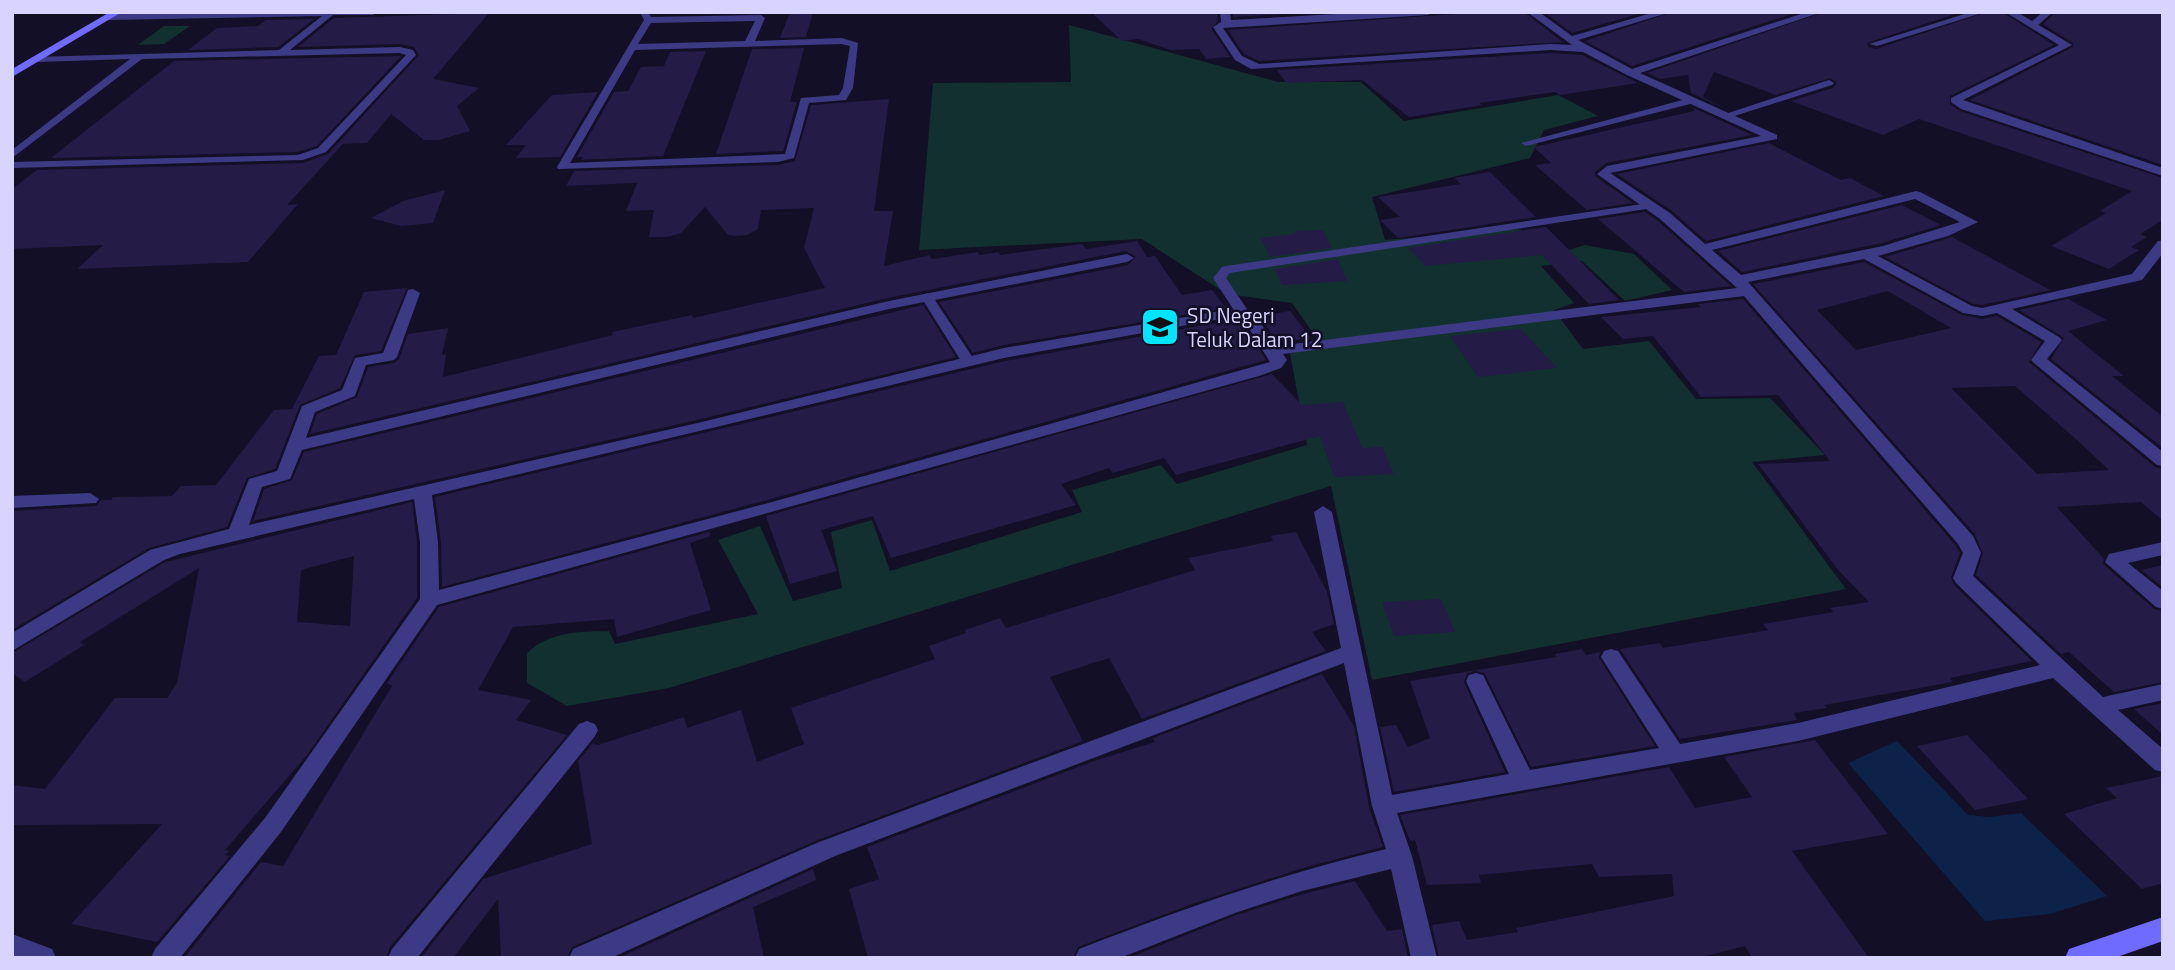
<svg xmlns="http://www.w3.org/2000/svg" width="2175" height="970" viewBox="0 0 2175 970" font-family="'Titillium Web',sans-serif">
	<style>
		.green { fill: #12302f }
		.water { fill: #0c2248 }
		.building { fill: #241b47; fill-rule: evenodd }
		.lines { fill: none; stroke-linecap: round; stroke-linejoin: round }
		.lane { fill: #3d3a85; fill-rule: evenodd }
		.street { fill: #3d3a85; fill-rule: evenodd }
		.secondary { fill: #6f6bff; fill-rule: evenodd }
		.labels { text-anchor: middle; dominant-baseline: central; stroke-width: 5; stroke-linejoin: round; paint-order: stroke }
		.poi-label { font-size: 21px; fill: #d9d4ff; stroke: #130f26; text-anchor: start }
	</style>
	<rect width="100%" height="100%" fill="#130f26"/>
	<g class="green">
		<path d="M1069 25 1278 82H1361L1404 121 1558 95 1598 116 1544 130 1530 158 1372 197 1385 240 1519 229 1556 254 1585 245 1634 254 1672 290 1625 301 1582 261 1541 266 1574 303 1554 310 1583 349 1649 341 1696 399 1770 398 1825 455 1752 462 1846 589 1372 680 1331 486 669 688 567 706 527 683V653C551 631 578 632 609 631L615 644 758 614 718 540 760 526 793 601 842 588 831 532 872 520 890 571 1082 512 1072 490 1161 465 1177 484 1307 445 1289 348 1318 340 1292 303 1227 294 1142 239 919 250 933 83 1071 82Z"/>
		<polygon points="164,26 190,26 164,44 138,45"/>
	</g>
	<polygon class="water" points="1897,741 1968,815 1990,817 2021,813 2107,896 2050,914 1985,921 1848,763"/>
	<g class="building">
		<polygon points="790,12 813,12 806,37 780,38"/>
		<polygon points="1091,12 1217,12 1218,21 1211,28 1230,57 1206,59 1199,49 1171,50 1138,39 1122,41"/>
		<polygon points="1233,12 1321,12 1233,17"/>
		<polygon points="1485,12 1524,12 1563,42 1259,61 1244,54 1228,30"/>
		<polygon points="1544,12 1645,12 1572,33"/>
		<polygon points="1673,12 1798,12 1632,66 1585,41"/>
		<polygon points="1824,12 1961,12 1867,43 1868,47 1876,49 1987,12 2002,12 2054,45 1950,96 1950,104 1960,111 2163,178 2163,220 2140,234 2147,237 2131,247 2139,250 2109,269 2051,246 2106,213 2100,211 2132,191 1919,119 1883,135 1791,101 1833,88 1837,83 1830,78 1776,95 1714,72 1703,97 1728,110 1691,93 1688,75 1660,79 1647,73"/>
		<polygon points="2056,12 2163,12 2163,165 1970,100 2073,47 2073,43 2043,24"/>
		<polygon points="489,13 433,79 479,88 457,106 470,131 439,140 424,140 391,114 367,143 343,144 287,205 298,204 248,262 77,269 103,245 12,249 12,189 37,170 303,163 328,154 419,55 414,47 400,44 298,47 334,18"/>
		<polygon points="314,19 278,47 188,50 217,28 258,26 266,20"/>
		<polygon points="804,48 790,102 797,102 783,151 716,154 752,49"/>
		<polygon points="706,51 663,156 581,160 583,157 577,157 614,92 628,91 641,67 664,66 670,52"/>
		<polygon points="1550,53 1582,55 1638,83 1560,95 1555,92 1479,103 1482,105 1409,117 1362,80 1286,83 1277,70"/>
		<polygon points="401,56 317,146 298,152 51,158 174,61"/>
		<polygon points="598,92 560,157 516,158 526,145 506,145 552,95"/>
		<polygon points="889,99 874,211 893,211 884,266 929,255 932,259 978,252 979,255 999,252 1000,255 1082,244 1086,249 1137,241 1147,257 1155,256 1182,295 1212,290 1226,308 1004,345 973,353 939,302 1128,265 1136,257 1126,251 888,298 310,434 317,414 357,397 368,367 394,363 399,359 408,334 448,328 442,355 446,354 443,377 613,335 612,332 692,315 693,318 825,288 804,248 814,208 761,210 758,229 747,235 736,236 728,235 705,207 681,233 666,237 649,237 654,210 626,211 637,183 566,186 574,171 778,165 795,161 811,105"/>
		<polygon points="1694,108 1752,135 1606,163 1595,172 1595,176 1633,203 1587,210 1535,165 1551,163 1534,147 1694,111"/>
		<polygon points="1769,143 1841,180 1850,178 1884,196 1706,241 1672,211 1617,174"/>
		<polygon points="1490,172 1536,217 1398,238 1380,220 1400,217 1378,197 1461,184 1454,178"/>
		<polygon points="445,190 433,223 401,226 371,218 403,201"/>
		<polygon points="1902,205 1941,225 1882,243 1742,272 1718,251"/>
		<polygon points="1645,212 1658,221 1731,286 1684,292 1598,219"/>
		<polygon points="1546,227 1619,300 1589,304 1542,255 1426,266 1408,248"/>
		<polygon points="1323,230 1332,248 1270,257 1261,238 1295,234 1294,231"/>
		<polygon points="1952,237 2050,290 1982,305 1973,304 1885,257"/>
		<polygon points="1338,259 1347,281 1282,285 1275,269"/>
		<path d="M1864 262 1962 315 1982 319 1997 316 2041 342 2029 362 2155 467 2163 469V521L2141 502 2057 507 2104 559 2103 564 2154 609 2163 611V682L2114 692 2069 652 2061 654 1976 575 1983 554 1975 534 1753 284ZM1888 291 1951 328 1856 350 1817 310ZM2015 386 2077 440 2109 470 2037 474 1951 388Z"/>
		<polygon points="407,288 381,351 355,355 340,388 300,405 275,469 247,478 227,527 149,548 12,630 12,511 96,506 101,500 111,500 113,497 172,496 181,486 216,485 274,410 292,409 319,356 336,355 364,292"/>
		<polygon points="1743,299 1956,546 1960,553 1951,577 1954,585 2032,661 1950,678 1953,682 1824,705 1827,708 1794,713 1797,720 1680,739 1620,649 1660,643 1663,648 1768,630 1763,624 1834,612 1830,608 1869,602 1839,571 1758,464 1830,461 1778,395 1701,397 1653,336 1623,339 1601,317 1701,307 1698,304"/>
		<polygon points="2068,299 2107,320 2068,331 2124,376 2112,376 2163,417 2163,448 2051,359 2064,338 2019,310"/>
		<polygon points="923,305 956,357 701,419 253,521 264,489 292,480 304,452"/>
		<polygon points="1290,311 1311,338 1278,343 1259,316"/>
		<polygon points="1242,322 1266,360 771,499 442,587 441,542 435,497 1005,361 1215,323"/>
		<polygon points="1521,329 1557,368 1478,377 1450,336"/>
		<polygon points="1272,374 1302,405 1343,402 1362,448 1382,447 1394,474 1334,477 1320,436 1176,475 1164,458 1113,473 1109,468 1061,484 1076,505 891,558 873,516 821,530 837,571 790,584 766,516"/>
		<path d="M412 502 417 542V598L307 755 225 850 229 851 225 855 230 856 157 942 71 924 162 824 12 825V785L45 789 115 698H167L177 683 199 568 80 642 84 645 25 682 12 673V653L165 562ZM354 556 350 626 297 622 301 570Z"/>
		<polygon points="709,532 710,536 690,543 711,610 617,637 614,619 513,627 478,690 531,700 516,720 567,735 390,947 386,958 184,958 261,862 283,866 392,686 387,683 439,607"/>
		<polygon points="1296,532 1327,592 1334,624 1312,632 1326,651 1142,719 1109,658 1050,677 1083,741 818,840 572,947 567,958 501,958 498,899 453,958 421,958 483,879 592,844 578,761 593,743 598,745 684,717 687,728 741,710 757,762 804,744 791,708 935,659 929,646 966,633 965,630 1000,618 1006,628 1195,570 1188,558 1273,541 1271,536"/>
		<polygon points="2163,565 2163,587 2141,570"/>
		<polygon points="1441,599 1455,632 1394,636 1382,602"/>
		<polygon points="1582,649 1586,655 1600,652 1599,658 1655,746 1531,767 1485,674 1475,670 1467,674 1464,682 1505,772 1394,792 1380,727 1396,725 1408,747 1430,738 1410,681 1556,657 1555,654"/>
		<polygon points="1322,674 1354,726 1369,807 1383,847 1306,867 1192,904 1078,947 1073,958 868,958 849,889 879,879 867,847 1094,761 1155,742 1153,738"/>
		<polygon points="2163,703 2163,735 2134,709"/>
		<polygon points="1967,735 2028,799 1975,810 1917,746"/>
		<polygon points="1815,740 1888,834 1792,851 1869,958 1752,958 1745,946 1698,958 1439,958 1432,925 1459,921 1467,940 1518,932 1516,928 1674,896 1672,874 1599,877 1592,864 1479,875 1481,883 1427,885 1415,840 1410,841 1400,815 1669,767 1695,808 1752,797 1724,757"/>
		<polygon points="2163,776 2163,883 2142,889 2064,814 2117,798 2106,788"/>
		<polygon points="813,869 816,880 753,907 764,958 618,958"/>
		<polygon points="1355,881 1387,931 1402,929 1408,958 1128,958 1236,915 1303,894"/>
	</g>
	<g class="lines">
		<g class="lane">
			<polygon points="223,12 377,12 373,15 333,15 290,50 400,47 413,50 416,55 326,152 303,160 12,168 12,162 298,155 318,148 406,55 400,53 142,59 12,158 12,150 130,59 37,62 34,61 34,57 279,50 322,16 109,20 105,17 109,14"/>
			<path d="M640 12H648L651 17 761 15 765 18 755 41 842 38 858 43 853 88 846 100 809 103 794 158 778 162 558 169 557 167 644 20ZM755 21 745 41 638 44 651 23ZM841 44 850 46 843 88 839 95 801 98 785 154 570 163 635 50Z"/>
			<polygon points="1971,12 1985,12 1877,46 1869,44"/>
			<polygon points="2043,12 2053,12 2037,26 2031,26 2031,22"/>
			<polygon points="1829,80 1834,83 1832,85 1728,118 1719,116"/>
			<polygon points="1690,98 1694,99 1694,103 1526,146 1521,143"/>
			<polygon points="1649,203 1655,206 1653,208 1230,273 1226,278 1251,315 1244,319 1239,318 1213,278 1222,267 1226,266"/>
			<polygon points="927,293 933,297 975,361 973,364 968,365 961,361 921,297"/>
		</g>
		<g class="street">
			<path d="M1220 12H1230L1231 20 1371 12H1433L1428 15 1223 28 1242 56 1259 64 1550 44 1572 45 1527 12H1539L1572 36 1655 12H1671L1578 40 1632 69 1807 12H1822L1640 73 1777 135V139L1610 173 1670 213 1705 244 1916 191 1920 192 1978 222 1948 236 1878 256 1972 306 1982 308 2132 274 2158 241 2163 240V253L2142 280 2012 309 2059 337 2062 340 2047 359 2163 452V466L2157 465 2034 363 2031 360 2045 341 1997 313 1982 316 1963 313 1864 259 1748 282 1973 536 1981 553 1973 576 2103 697 2163 684V700L2118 710 2163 749V772L2155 770 2053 678 1798 741 1397 813 1412 856 1437 958H1411L1391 869 1302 891 1235 913 1120 958H1075L1079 949C1182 909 1278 875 1386 849L1372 806 1344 663 835 856 611 958H569L573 949 819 842 1341 648 1314 512 1323 506 1332 512 1392 795 1509 774 1466 681 1469 675 1476 673 1483 675 1530 770 1659 748 1601 657 1604 651 1611 649 1618 651 1680 744 1798 723 2040 665 1956 583 1953 578 1963 553 1958 544 1744 296 1283 354 1287 360 1281 368 1259 376 437 605 281 832 180 958H151L155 949 265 818 420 599V542L414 499 180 554 164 560 12 651V633L150 550 229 529 249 479 277 471 302 406 342 390 355 358 383 353 408 290 413 289 420 293 397 357 394 360 366 365 355 396 315 412 306 438 889 301 1127 254 1134 258 1127 262 889 309 302 450 290 479 262 487 249 525 702 422 1004 348 1215 312 1240 310 1253 313 1277 346 1737 288 1660 219 1597 174 1607 166 1761 136 1627 75 1583 52 1550 50 1251 69 1235 60 1213 27 1221 22ZM1915 199 1960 222 1883 246 1741 275 1712 250ZM1243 319 1270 362 772 502 439 590 438 542 432 495 1004 358 1215 320Z"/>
			<polygon points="2005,12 2017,12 2072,45 1963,100 2163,168 2163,176 1961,109 1951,102 1951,98 2059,45"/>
			<polygon points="90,493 99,499 96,503 12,508 12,496"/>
			<polygon points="2163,542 2163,555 2128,563 2163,591 2163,609 2156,607 2105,562 2109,554"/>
			<polygon points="587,721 595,724 598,730 595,736 417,958 388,958 392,949 579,724"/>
			<polygon points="12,934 52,949 56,958 12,958"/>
		</g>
		<g class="secondary">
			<polygon points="110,12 122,12 12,77 12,69"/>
			<polygon points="2163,917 2163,941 2114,958 2065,958 2069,949"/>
		</g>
	</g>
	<defs>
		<symbol id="school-square" viewBox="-11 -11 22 22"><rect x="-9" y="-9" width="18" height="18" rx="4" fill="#00e5ff" stroke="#130f26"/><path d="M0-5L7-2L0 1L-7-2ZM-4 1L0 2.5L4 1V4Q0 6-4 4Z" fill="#111"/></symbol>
	</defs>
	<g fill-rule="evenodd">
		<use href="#school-square" x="1138" y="305" width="44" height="44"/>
	</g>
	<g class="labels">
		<g class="poi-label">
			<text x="1187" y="315">SD Negeri<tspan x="1187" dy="24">Teluk Dalam 12</tspan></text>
		</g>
	</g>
	<rect width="2175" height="970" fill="none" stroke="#d9d4ff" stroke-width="28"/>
</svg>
